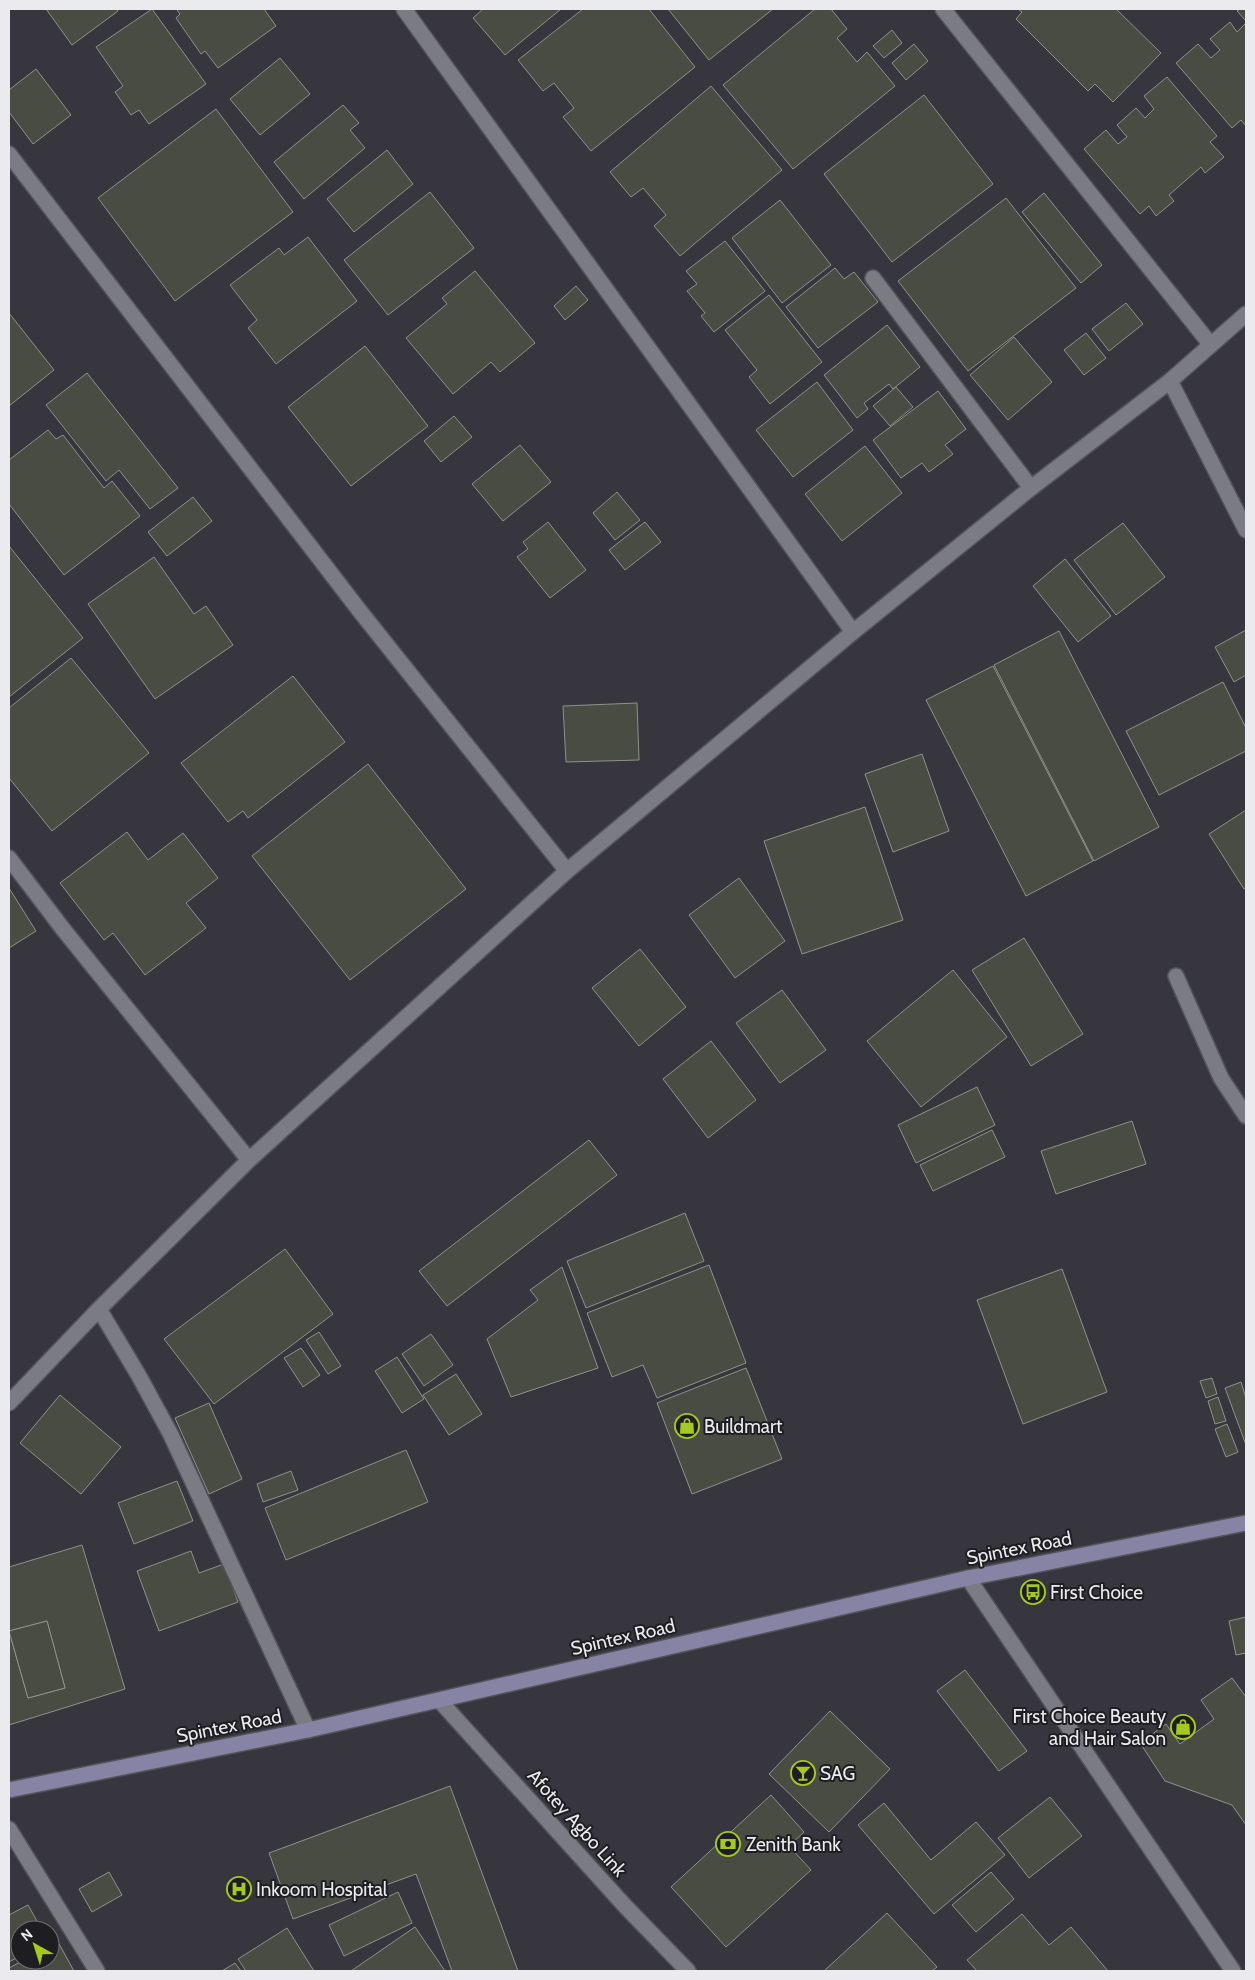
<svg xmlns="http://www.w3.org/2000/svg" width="1255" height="1980" viewBox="0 0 1255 1980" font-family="Cabin,sans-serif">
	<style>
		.building { fill: #494c43; stroke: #8f9288; fill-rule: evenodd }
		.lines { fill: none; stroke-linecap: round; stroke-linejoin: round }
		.lane-casing { stroke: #53535a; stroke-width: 18 }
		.street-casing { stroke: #53535a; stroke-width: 18 }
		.secondary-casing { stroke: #53535a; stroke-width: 18 }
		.lane { stroke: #7b7b84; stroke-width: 15 }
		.street { stroke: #7b7b84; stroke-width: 15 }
		.secondary { stroke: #8683a4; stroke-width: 15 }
		.labels { text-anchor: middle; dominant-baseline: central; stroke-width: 4; stroke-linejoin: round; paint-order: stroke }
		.poi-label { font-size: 19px; fill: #eaeaef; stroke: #1e1e22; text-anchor: start }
		.street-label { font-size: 19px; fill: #eaeaef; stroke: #1e1e22 }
	</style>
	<rect width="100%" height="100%" fill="#37363e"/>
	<g class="building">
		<polygon points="46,9 117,9 118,11 72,45"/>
		<polygon points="152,9 206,84 149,124 139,110 131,115 115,92 123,86 96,47"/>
		<polygon points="176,9 264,9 276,26 218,68 205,51 201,54 176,18 180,14"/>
		<polygon points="483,9 561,9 505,55 473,18"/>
		<polygon points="583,9 649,9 695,67 591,151 563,117 574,108 554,83 543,91 518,60"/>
		<polygon points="668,9 773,9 709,60"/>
		<polygon points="815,9 831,9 847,29 837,38 857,62 867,52 895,86 793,169 723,85"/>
		<polygon points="1018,9 1116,9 1161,53 1113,102 1095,84 1088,91 1016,19 1022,12"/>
		<polygon points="1240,9 1246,9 1246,21 1237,11"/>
		<polygon points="1230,22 1237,32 1246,23 1246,126 1241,120 1232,128 1176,63 1198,44 1211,58 1220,50 1210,39"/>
		<polygon points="892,30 902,43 884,58 873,46"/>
		<polygon points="914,44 928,61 906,80 892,63"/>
		<polygon points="280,58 310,94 260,135 230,99"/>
		<polygon points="36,69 71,115 33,144 9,112 9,90"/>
		<polygon points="1167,77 1217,136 1210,142 1224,157 1205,173 1201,167 1169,195 1174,201 1156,216 1149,206 1140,214 1084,149 1106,130 1118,144 1127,137 1117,125 1136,108 1145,118 1154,109 1144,96"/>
		<polygon points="711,86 782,170 680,256 654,226 666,215 643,188 631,197 610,172"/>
		<polygon points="924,95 993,184 892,262 824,174"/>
		<polygon points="343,105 359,123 350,130 365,148 304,199 274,162"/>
		<polygon points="216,109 293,212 175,301 98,198"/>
		<polygon points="387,150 413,184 354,232 327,199"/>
		<polygon points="430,192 474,248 388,315 344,260"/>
		<polygon points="1044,193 1102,265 1081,283 1022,212"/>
		<polygon points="1006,198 1076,288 968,371 898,281"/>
		<polygon points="780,200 831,265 782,303 732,238"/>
		<polygon points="308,237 357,301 276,364 248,328 257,320 230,285 279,248 284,255"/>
		<polygon points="725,241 765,291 714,332 701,316 705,313 687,291 697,284 686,271"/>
		<polygon points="835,268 844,279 854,272 878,302 818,348 786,307"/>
		<polygon points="475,271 535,343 500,372 491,362 453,394 406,338 447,304 442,298"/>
		<polygon points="576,286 588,300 565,320 554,306"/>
		<polygon points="769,295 822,362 770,404 749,377 757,370 725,330"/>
		<polygon points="1126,303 1143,324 1109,351 1092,329"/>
		<polygon points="9,313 54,370 9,406"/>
		<polygon points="887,325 920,367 893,389 889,384 864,403 868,409 857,418 824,375"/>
		<polygon points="1086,333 1106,358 1084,375 1064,350"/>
		<polygon points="1014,337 1052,382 1008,420 970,375"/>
		<polygon points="365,346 428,426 351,486 288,407"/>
		<polygon points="87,373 178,488 150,509 119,470 106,481 46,405"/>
		<polygon points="817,382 853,430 793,477 756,430"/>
		<polygon points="896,387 913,407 890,426 873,406"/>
		<polygon points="938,391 966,429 945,445 953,454 929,472 922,463 901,478 873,440"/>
		<polygon points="454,416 472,437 441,462 424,441"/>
		<polygon points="48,430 56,439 63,435 104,488 112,481 140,516 64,575 9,504 9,460"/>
		<polygon points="520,445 551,482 503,521 472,484"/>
		<polygon points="865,446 902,493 842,541 805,494"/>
		<polygon points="617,492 640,520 615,540 593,513"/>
		<polygon points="193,497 212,521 167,556 148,532"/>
		<polygon points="548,522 586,570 550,598 517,557 528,549 523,542"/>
		<polygon points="645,522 661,542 625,570 609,550"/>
		<polygon points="1123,523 1165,577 1116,615 1074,560"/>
		<polygon points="9,546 83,638 9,697"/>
		<polygon points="154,557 194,614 206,606 233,645 155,699 88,604"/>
		<polygon points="1065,559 1111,616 1078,642 1033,586"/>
		<polygon points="1246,630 1246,675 1234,682 1215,647"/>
		<polygon points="1059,631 1159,827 1094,861 994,665"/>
		<polygon points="71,658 149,753 52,831 9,778 9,708"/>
		<polygon points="993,666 1093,861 1026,896 926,700"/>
		<polygon points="293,676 345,742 248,818 243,811 228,822 181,763"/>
		<polygon points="1223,682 1246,728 1246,751 1159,795 1126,731"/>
		<polygon points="637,703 639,760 566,762 563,706"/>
		<polygon points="922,754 949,831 893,852 865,774"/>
		<polygon points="368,764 466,889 350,980 252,856"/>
		<polygon points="865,807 903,920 802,954 764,841"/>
		<polygon points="1246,810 1246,888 1244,889 1209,834"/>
		<polygon points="127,832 148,860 183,833 218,878 186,903 206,928 145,975 113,933 104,940 60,883"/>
		<polygon points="739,878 785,941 735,978 689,915"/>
		<polygon points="9,888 36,931 9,948"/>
		<polygon points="1024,938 1083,1034 1031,1066 972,970"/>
		<polygon points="640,949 686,1007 639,1046 592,988"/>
		<polygon points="953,970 1007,1037 921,1107 867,1041"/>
		<polygon points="782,990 826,1050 780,1083 736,1023"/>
		<polygon points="711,1041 756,1100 708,1138 663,1079"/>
		<polygon points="977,1087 995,1125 916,1163 898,1125"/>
		<polygon points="1132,1121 1146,1164 1056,1194 1041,1151"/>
		<polygon points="992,1130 1005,1157 933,1191 920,1165"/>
		<polygon points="589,1140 617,1175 447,1306 419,1271"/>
		<polygon points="685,1213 704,1261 586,1308 567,1261"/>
		<polygon points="285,1249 333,1314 214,1404 164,1339"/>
		<polygon points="709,1265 746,1363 657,1398 643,1365 612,1377 587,1313"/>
		<polygon points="562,1267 598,1368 511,1397 487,1339 538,1300 530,1290"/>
		<polygon points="1062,1269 1107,1392 1023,1424 977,1300"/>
		<polygon points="319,1332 341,1366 328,1374 306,1340"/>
		<polygon points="431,1334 453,1365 424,1386 402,1354"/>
		<polygon points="301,1348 320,1375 303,1387 284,1358"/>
		<polygon points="397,1357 424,1399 402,1413 375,1371"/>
		<polygon points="746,1368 782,1459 692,1494 657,1403"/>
		<polygon points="456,1374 482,1414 449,1435 423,1395"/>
		<polygon points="1212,1378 1217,1394 1206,1398 1200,1381"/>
		<polygon points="1241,1382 1246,1398 1246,1445 1225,1388"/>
		<polygon points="60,1395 121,1447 81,1494 20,1443"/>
		<polygon points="1218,1397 1226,1421 1215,1424 1208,1401"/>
		<polygon points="209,1403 242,1479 209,1494 175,1418"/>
		<polygon points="1227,1424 1238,1452 1226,1457 1215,1429"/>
		<polygon points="406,1450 428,1502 286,1560 265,1508"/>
		<polygon points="291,1471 298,1490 263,1502 257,1484"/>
		<polygon points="177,1481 193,1521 134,1544 118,1503"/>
		<path d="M82 1545 125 1689 9 1725V1567ZM47 1621 65 1688 28 1698 9 1631Z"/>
		<polygon points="191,1551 199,1573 224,1564 238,1602 159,1631 137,1571"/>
		<polygon points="1246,1617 1246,1653 1236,1655 1229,1621"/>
		<polygon points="47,1621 65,1688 28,1698 9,1631"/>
		<polygon points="965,1670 1027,1751 999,1771 937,1691"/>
		<polygon points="1232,1678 1246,1697 1246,1825 1232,1805 1165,1781 1140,1743 1166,1724 1180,1744 1214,1719 1201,1700"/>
		<polygon points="830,1711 890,1769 829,1832 769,1774"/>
		<polygon points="450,1786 518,1971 452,1971 416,1874 293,1919 269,1853"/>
		<polygon points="771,1795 804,1832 789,1846 811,1870 726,1947 671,1887"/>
		<polygon points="1050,1797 1082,1836 1029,1878 998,1838"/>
		<polygon points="884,1803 931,1860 976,1822 1005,1855 934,1914 858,1825"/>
		<polygon points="109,1872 122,1895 92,1912 79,1889"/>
		<polygon points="991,1872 1014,1899 976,1932 952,1905"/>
		<polygon points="398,1892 412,1923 344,1956 329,1925"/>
		<polygon points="28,1905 42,1930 20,1930 20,1956 9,1962 9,1915"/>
		<polygon points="887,1913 937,1967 932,1971 824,1971"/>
		<polygon points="1022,1914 1049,1945 1071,1927 1108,1971 977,1971 967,1960"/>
		<polygon points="415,1927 445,1971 351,1971"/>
		<polygon points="287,1928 314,1971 246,1971 238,1959"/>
		<polygon points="58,1942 74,1971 9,1971 9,1968 24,1960 50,1960 50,1946"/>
		<polygon points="235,1963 241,1971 222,1971"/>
	</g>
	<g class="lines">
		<defs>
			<polyline id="lane" points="873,278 1031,488"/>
			<g id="street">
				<polyline points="404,9 853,632"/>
				<polyline points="943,9 1211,345"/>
				<polyline points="9,154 359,610 567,871"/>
				<polyline points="1170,381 1246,530"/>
				<polyline points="9,858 63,929 249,1160"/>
				<polyline points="1176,976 1221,1078 1246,1116"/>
				<polyline points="99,1309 139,1376 171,1435 308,1730"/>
				<polyline points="9,1403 99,1309 249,1160 567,871 853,632 1031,488 1170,381 1246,314"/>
				<polyline points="968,1578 1233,1971"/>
				<polyline points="439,1700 625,1906 688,1971"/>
				<polyline points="9,1829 97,1971"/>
			</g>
			<polyline id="secondary" points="9,1790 308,1730 968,1578 1246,1523"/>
		</defs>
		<use href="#lane" class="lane-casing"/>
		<use href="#street" class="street-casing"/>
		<use href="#secondary" class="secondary-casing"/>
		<use href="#lane" class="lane"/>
		<use href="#street" class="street"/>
		<use href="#secondary" class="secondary"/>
	</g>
	<defs>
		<symbol id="shop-ring" viewBox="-11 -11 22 22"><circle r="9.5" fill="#1e1e22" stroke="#a5c823" stroke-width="1.5"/><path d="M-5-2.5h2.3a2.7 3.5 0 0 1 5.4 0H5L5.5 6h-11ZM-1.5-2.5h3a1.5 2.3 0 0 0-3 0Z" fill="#a5c823"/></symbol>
		<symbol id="bus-ring" viewBox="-11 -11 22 22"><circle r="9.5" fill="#1e1e22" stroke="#a5c823" stroke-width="1.5"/><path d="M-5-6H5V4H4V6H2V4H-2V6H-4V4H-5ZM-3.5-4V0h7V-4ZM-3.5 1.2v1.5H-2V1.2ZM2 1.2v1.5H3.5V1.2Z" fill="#a5c823"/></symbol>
		<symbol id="bar-ring" viewBox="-11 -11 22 22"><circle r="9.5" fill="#1e1e22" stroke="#a5c823" stroke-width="1.5"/><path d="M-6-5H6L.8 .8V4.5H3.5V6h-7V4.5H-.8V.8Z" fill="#a5c823"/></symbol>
		<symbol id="bank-ring" viewBox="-11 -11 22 22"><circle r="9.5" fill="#1e1e22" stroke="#a5c823" stroke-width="1.5"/><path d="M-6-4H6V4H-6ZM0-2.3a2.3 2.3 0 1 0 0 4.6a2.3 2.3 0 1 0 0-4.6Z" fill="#a5c823"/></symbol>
		<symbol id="hospital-ring" viewBox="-11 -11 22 22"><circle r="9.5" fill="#1e1e22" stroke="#a5c823" stroke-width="1.5"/><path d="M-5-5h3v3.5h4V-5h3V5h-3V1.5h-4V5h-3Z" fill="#a5c823"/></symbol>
	</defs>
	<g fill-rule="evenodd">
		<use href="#shop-ring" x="673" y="1412" width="28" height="28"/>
		<use href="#bus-ring" x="1019" y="1578" width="28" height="28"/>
		<use href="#shop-ring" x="1169" y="1713" width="28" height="28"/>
		<use href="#bar-ring" x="789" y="1759" width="28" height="28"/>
		<use href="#bank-ring" x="714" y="1830" width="28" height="28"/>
		<use href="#hospital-ring" x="225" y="1875" width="28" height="28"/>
	</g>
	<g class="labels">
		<g class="poi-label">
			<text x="704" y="1426">Buildmart</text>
			<text x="1050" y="1592">First Choice</text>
			<text x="1166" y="1716" text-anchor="end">First Choice Beauty<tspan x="1166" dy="22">and Hair Salon</tspan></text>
			<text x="820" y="1773">SAG</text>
			<text x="746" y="1844">Zenith Bank</text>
			<text x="256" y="1889">Inkoom Hospital</text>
		</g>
		<g class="street-label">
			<text transform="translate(1019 1548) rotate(-11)">Spintex Road</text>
			<text transform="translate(623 1637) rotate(-13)">Spintex Road</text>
			<text transform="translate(229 1726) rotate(-11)">Spintex Road</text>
			<text transform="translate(577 1823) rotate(48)">Afotey Agbo Link</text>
		</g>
	</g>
	<rect width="1255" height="1980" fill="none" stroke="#eaeaef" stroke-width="20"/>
	<g transform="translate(35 1945) rotate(321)"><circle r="24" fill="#1e1e22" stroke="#707074"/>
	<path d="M0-4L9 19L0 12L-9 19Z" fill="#a5c823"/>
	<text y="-8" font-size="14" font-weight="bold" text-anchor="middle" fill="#eaeaef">N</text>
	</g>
</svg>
